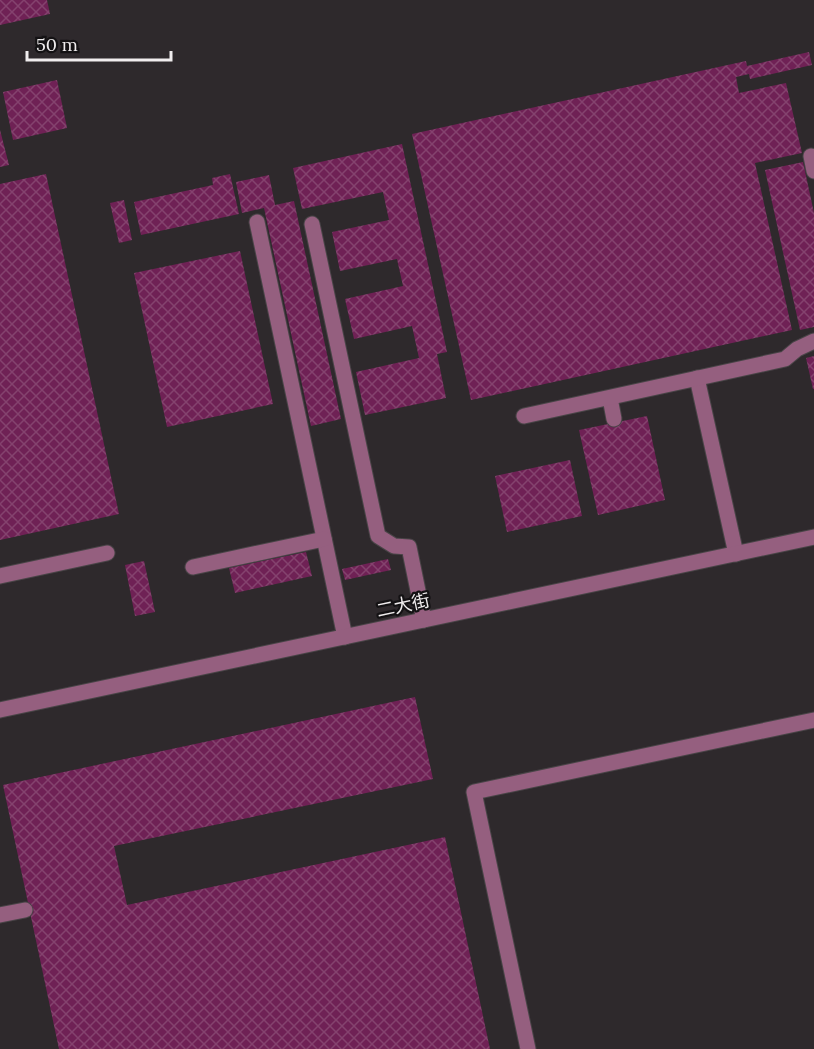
<svg xmlns="http://www.w3.org/2000/svg" width="814" height="1049" viewBox="0 0 814 1049" font-family="Lora,'Noto Sans SC',serif">
	<style>
		.building { fill: url(#building-cross-hatch) }
		.lines { fill: none; stroke-linecap: round; stroke-linejoin: round }
		.minor-casing { stroke: #494447; stroke-width: 17 }
		.minor { stroke: #955f7f; stroke-width: 15 }
		.labels { text-anchor: middle; dominant-baseline: central; stroke-width: 4.5; stroke-linejoin: round; paint-order: stroke }
		.street-label { font-size: 18px; fill: #f0edee; stroke: #141214 }
	</style>
	<defs>
		<pattern id="building-cross-hatch" width="8" height="8" patternUnits="userSpaceOnUse" patternTransform="scale(1.5)"><rect width="8" height="8" fill="#6f2155"/><path d="M0 0l8 8M0 8l8-8" fill="none" stroke="#84426e"/></pattern>
	</defs>
	<rect width="100%" height="100%" fill="#2e292c"/>
	<g class="building">
		<polygon points="0,0 47,0 50,14 0,25"/>
		<polygon points="809,52 812,65 750,79 749,74 736,77 739,93 786,83 802,153 755,163 792,330 471,400 412,134 746,61 747,66"/>
		<polygon points="57,80 67,128 13,140 3,92"/>
		<polygon points="0,130 9,165 0,167"/>
		<polygon points="402,144 447,352 437,354 446,398 365,415 356,372 419,358 412,326 354,339 345,299 403,286 397,259 340,271 332,232 389,220 383,192 302,209 293,168"/>
		<polygon points="803,162 814,213 814,327 800,330 765,170"/>
		<polygon points="46,174 119,514 0,540 0,184"/>
		<polygon points="230,174 239,214 141,235 134,202 213,185 212,178"/>
		<polygon points="269,175 275,205 294,201 341,419 311,426 264,208 242,213 236,182"/>
		<polygon points="124,200 132,240 119,243 110,203"/>
		<polygon points="240,251 273,404 167,427 134,273"/>
		<polygon points="814,356 814,389 813,389 806,358"/>
		<polygon points="647,416 665,500 598,515 579,430"/>
		<polygon points="570,460 582,516 507,532 495,476"/>
		<polygon points="306,552 312,576 235,593 229,568"/>
		<polygon points="388,559 391,570 345,580 342,569"/>
		<polygon points="144,561 155,612 135,616 125,565"/>
		<polygon points="415,697 433,779 114,846 127,905 445,837 490,1049 59,1049 3,785"/>
	</g>
	<g class="lines">
		<defs>
			<g id="minor">
				<polyline points="811,156 814,171"/>
				<polyline points="257,222 345,637"/>
				<polyline points="312,224 378,536 394,546 409,547 424,620"/>
				<polyline points="697,378 736,554"/>
				<polyline points="610,398 614,419"/>
				<polyline points="524,416 785,359 797,349 814,341"/>
				<polyline points="193,567 324,539"/>
				<polyline points="0,576 107,553"/>
				<polyline points="0,710 814,537"/>
				<polyline points="0,915 25,910"/>
				<polyline points="528,1049 474,792 814,720"/>
			</g>
		</defs>
		<use href="#minor" class="minor-casing"/>
		<use href="#minor" class="minor"/>
	</g>
	<g class="labels">
		<g class="street-label">
			<text transform="translate(403 605) rotate(-12)">二大街</text>
		</g>
	</g>
	<path d="M27 51v9h144v-9" fill="none" stroke="#f0edee" stroke-width="3"/>
	<text x="36" y="51" font-size="18" fill="#f0edee" stroke="#141214" stroke-width="4.5" paint-order="stroke">50 m</text>
</svg>
